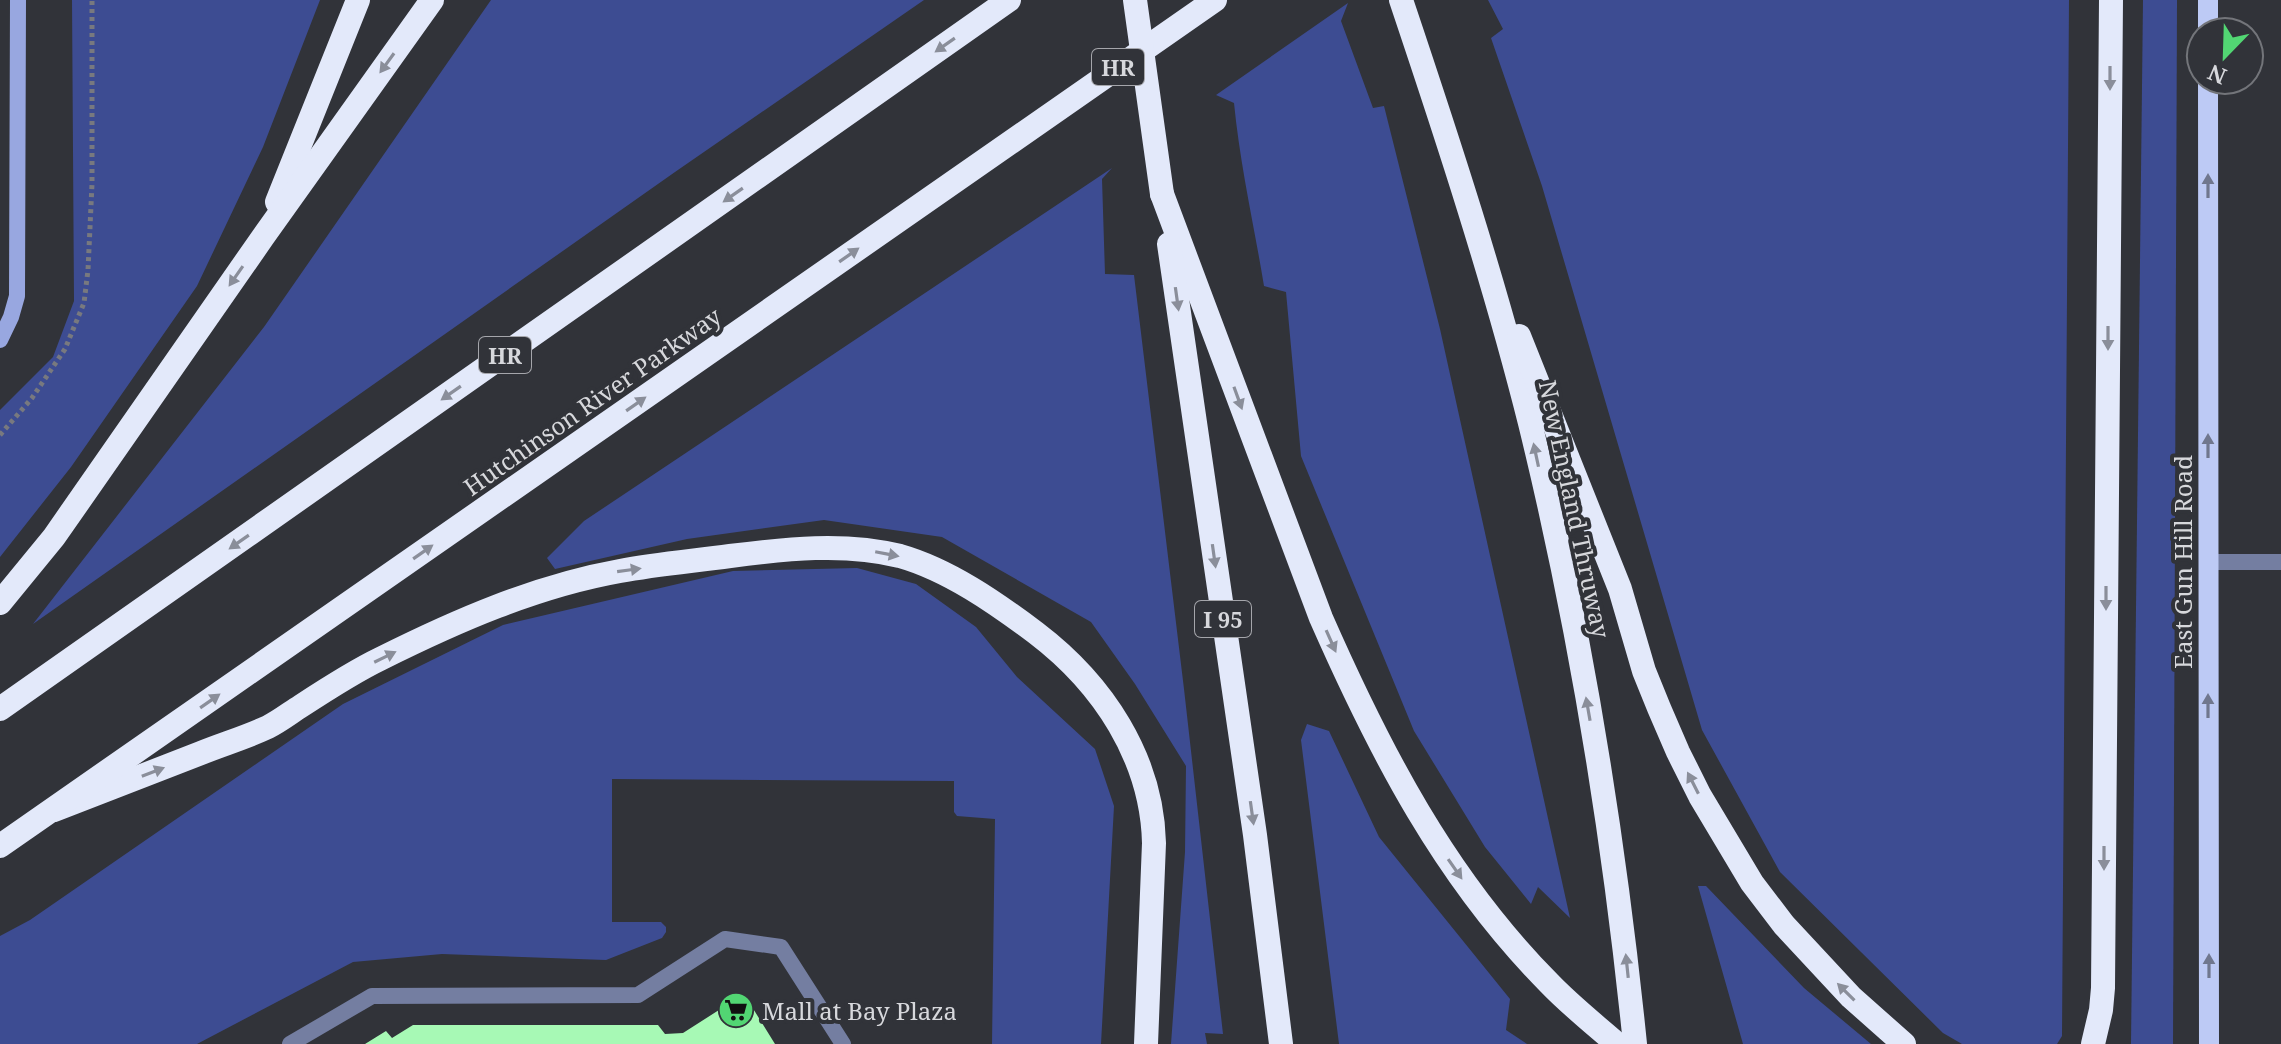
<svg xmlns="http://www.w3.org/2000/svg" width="2281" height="1044" viewBox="0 0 2281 1044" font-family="'Noto Serif',serif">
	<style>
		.green { fill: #3d4c92 }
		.building { fill: #a7f9b5 }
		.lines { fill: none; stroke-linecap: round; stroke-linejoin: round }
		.path { stroke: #78797f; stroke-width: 5; stroke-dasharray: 4 4; stroke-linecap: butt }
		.lane { stroke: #747ea1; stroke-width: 16 }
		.street { stroke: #747ea1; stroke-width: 16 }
		.secondary { stroke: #98a7e0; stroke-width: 16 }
		.primary { stroke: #bdcaf5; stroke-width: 20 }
		.highway { stroke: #e3e9fa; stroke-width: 24 }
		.highway-bridge { stroke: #e3e9fa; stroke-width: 24 }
		.oneway { fill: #8a8e9a }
		.oneway2 { fill: #70778e }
		.labels { text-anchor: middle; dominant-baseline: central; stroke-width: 8; stroke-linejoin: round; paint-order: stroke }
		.shield { fill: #313339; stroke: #a5a6ab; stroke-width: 2 }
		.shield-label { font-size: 22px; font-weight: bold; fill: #d7d8dc }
		.street-label { font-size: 24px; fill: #d7d8dc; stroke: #313339 }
		.poi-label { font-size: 24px; fill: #d7d8dc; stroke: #313339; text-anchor: start }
	</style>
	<rect width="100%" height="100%" fill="#313339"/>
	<g class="green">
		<polygon points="72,0 320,0 263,147 197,286 71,467 0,557 0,410 53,357 74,301"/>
		<polygon points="491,0 924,0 675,172 33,624 264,327"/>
		<polygon points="1488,0 2069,0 2062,1036 2057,1044 1962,1044 1943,1033 1780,872 1702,730 1542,186 1491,38 1503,29"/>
		<polygon points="2143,0 2177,0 2173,1044 2131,1044"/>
		<path d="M1348 3 1341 21 1373 108 1384 106 1440 329 1570 918 1538 887 1531 904 1485 847 1414 731 1301 456 1286 292 1264 286C1254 225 1240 165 1234 103L1216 95Z"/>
		<polygon points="1112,168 1102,179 1105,274 1134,275 1184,689 1223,1034 1205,1033 1207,1044 1171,1044 1185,852 1186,766 1135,684 1091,622 942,537 824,520 687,539 555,569 547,558 584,521"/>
		<polygon points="857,568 916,584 976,627 1017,677 1095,749 1114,806 1101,1044 992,1044 995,819 957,816 954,812 954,781 612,779 612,922 661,922 666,927 666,932 662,938 606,960 442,954 353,962 197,1044 0,1044 0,936 30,920 343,704 503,625 733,571"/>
		<polygon points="1307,724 1329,731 1379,837 1510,999 1506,1030 1527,1044 1339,1044 1301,740"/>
		<polygon points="1698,886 1706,886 1804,988 1871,1044 1743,1044"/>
	</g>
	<polygon class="building" points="744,994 775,1044 365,1044 386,1031 392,1038 413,1025 658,1025 665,1034 683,1033"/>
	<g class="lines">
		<polyline class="path" points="0,435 32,398 65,349 84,303 88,270 92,184 92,0"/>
		<polyline class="lane" points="290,1044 372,996 638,995 725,939 781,947 843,1044"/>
		<polyline class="street" points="2208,562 2281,562"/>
		<polyline class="secondary" points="0,340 11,317 17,296 18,0"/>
		<g class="primary">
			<polyline points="2208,32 2208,0"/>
			<polyline points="2208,80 2209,1044"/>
		</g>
		<g class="highway">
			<path d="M1401 0C1448 140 1494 280 1530 423 1580 627 1614 836 1635 1044"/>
			<path d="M1162 194 1321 618C1380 752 1445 878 1549 983 1570 1005 1594 1024 1617 1044"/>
			<polyline points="277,202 358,0"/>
			<polyline points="1169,244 1255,835 1281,1044"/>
			<polyline points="1519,336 1620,589 1644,671 1659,708 1678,752 1700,796 1752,883 1784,925 1851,997 1904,1044"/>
			<polyline points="0,603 54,537 263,237 432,0"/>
			<polyline points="0,709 1009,0"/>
			<path d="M54 810C103 791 152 772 201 753 223 744 247 737 268 727 280 721 290 713 301 706 327 689 353 672 380 659 456 621 536 586 620 571 656 564 694 561 730 556 786 549 844 542 900 556 949 570 996 603 1036 633 1103 684 1152 758 1154 843L1146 1044"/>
			<polyline points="0,846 1215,0"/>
			<polyline points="2093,1044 2101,1010 2103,988 2111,0"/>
		</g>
		<polyline class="highway-bridge" points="1135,0 1162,194"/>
	</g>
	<defs><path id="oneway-solid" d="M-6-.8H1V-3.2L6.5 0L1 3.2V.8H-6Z" transform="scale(2)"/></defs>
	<g class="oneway">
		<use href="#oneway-solid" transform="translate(945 45) rotate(145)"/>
		<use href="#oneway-solid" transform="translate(387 63) rotate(126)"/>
		<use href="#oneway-solid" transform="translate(2110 78) rotate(90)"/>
		<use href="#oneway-solid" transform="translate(733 195) rotate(145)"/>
		<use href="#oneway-solid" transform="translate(849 255) rotate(-35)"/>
		<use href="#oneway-solid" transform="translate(236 276) rotate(125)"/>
		<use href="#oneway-solid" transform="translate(1177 299) rotate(82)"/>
		<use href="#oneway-solid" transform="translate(2108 338) rotate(90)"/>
		<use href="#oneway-solid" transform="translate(451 393) rotate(145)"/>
		<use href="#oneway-solid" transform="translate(1238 398) rotate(70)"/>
		<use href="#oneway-solid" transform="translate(636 404) rotate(-35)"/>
		<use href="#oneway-solid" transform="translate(1536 455) rotate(-102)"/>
		<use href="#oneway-solid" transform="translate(239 542) rotate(145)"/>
		<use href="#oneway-solid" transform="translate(423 552) rotate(-35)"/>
		<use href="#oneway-solid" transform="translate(887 554) rotate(11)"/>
		<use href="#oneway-solid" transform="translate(1214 556) rotate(82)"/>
		<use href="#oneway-solid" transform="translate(629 570) rotate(-8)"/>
		<use href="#oneway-solid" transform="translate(2106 598) rotate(90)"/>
		<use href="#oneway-solid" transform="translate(1331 641) rotate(66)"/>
		<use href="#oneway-solid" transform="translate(385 657) rotate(-26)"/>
		<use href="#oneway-solid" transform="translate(210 701) rotate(-35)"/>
		<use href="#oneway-solid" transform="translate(1588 709) rotate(-100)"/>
		<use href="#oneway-solid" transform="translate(153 772) rotate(-21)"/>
		<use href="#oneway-solid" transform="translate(1693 783) rotate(-117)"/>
		<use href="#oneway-solid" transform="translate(1252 813) rotate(82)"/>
		<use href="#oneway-solid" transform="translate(2104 858) rotate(90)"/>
		<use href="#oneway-solid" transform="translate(1455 869) rotate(55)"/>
		<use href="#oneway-solid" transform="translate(1627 966) rotate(-96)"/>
		<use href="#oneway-solid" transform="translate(1846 992) rotate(-135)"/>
	</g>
	<g class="oneway2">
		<use href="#oneway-solid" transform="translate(2208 186) rotate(-90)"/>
		<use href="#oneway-solid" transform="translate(2208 446) rotate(-90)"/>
		<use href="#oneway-solid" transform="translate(2208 706) rotate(-90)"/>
		<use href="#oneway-solid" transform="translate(2209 966) rotate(-90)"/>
	</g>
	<defs>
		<symbol id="supermarket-disc" viewBox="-11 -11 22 22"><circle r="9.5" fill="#52d673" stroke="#313339"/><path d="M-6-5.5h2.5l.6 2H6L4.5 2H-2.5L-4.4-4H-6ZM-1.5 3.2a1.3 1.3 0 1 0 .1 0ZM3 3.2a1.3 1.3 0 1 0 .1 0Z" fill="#111"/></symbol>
	</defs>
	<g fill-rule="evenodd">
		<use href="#supermarket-disc" x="716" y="990" width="40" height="40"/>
	</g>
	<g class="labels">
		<g class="shield">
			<rect x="1092" y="49" width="52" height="36" rx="6"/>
			<rect x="479" y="337" width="52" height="36" rx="6"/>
			<rect x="1195" y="601" width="56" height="36" rx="6"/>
		</g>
		<g class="shield-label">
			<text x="1118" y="67">HR</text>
			<text x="505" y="355">HR</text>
			<text x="1223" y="619">I 95</text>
		</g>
		<g class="street-label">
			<text transform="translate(592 401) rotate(-35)">Hutchinson River Parkway</text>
			<text transform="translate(1575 509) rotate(78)">New England Thruway</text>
			<text transform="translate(2182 562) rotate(-90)">East Gun Hill Road</text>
		</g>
		<g class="poi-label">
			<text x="762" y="1010">Mall at Bay Plaza</text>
		</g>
	</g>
	<g transform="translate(2225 56) rotate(203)"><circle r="38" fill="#313339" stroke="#73757a" stroke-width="2"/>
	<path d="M0-6L14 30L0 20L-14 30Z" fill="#52d673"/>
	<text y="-12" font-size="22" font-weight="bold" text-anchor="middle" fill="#d7d8dc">N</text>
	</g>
</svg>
